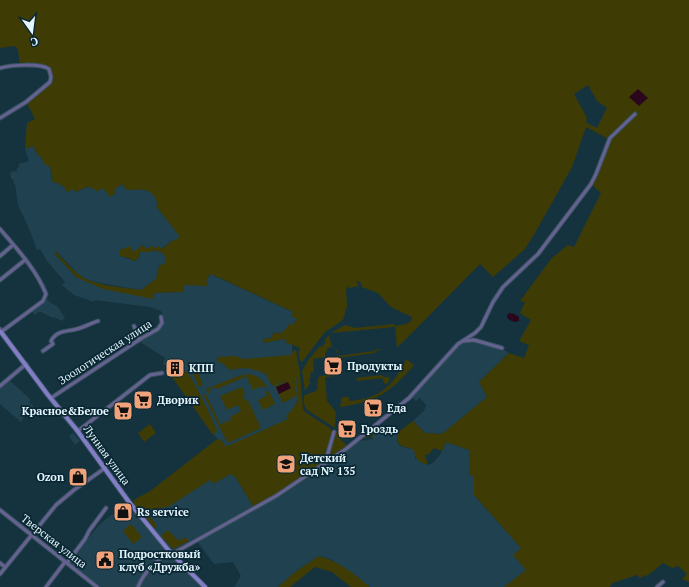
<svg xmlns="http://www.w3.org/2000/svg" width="689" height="587" viewBox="0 0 689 587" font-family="'PT Serif',serif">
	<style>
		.built { fill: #20414f }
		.green { fill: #3e3c04; fill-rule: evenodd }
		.water { fill: #2a071c }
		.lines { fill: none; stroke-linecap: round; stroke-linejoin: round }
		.street-casing { stroke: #36525d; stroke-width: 5 }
		.secondary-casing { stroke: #36525d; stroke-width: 6 }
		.street { stroke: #656190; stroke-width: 3 }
		.secondary { stroke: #837cc6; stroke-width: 4 }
		.labels { text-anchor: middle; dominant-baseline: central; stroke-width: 3.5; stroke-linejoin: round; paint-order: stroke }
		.street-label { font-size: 11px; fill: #e4f5fd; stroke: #0a2834 }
		.poi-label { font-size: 11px; font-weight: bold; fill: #e4f5fd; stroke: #0a2834; text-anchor: start }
	</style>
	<rect width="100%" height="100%" fill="#15333f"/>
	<g class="built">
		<polygon points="33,146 39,157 41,156 47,164 50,165 52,181 60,183 60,186 63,185 74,189 76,192 90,186 114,190 122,184 127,190 143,189 153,193 156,198 158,205 156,206 181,237 174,242 173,240 161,249 155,248 120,256 135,261 139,258 140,252 151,252 151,250 164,253 166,258 165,263 159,266 156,279 141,290 100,283 86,279 79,275 57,252 54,253 76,277 153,298 154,293 182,292 184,285 206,283 210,274 293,312 297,319 293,325 279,334 274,332 271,338 264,339 263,343 285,339 285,342 292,344 292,355 300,395 289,419 230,452 218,440 173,378 172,363 168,362 166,366 163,364 165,358 140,342 162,324 163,318 161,311 150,307 95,300 94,302 74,295 62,285 65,282 47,261 40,249 37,250 30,231 18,205 15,184 14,184 13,179 11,179 10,172 17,171 17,168 19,167 19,164 29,161 25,149"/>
		<polygon points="48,299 49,302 57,306 65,318 62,321 54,317 53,318 41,312 38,312 35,315 32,311"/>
		<polygon points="469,341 476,342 503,349 509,353 479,382 487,397 442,434 425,433 413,421 424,411 426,405 420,398 416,401 412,397 458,346 462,343"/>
		<polygon points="9,380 31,400 29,402 34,407 25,415 21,422 0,404 0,389"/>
		<polygon points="373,432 397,433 397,442 400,446 415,450 415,458 428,465 433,463 440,455 446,442 469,450 469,475 474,475 474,495 521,548 527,570 504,587 370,587 349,571 330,559 319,556 295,572 278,587 234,587 241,576 233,562 214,564 197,541 276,498 360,441 373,439"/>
		<polygon points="73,433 80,441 75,445 69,436"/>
		<polygon points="226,462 253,506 172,551 138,510"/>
		<polygon points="127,503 171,555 202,587 142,587 140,585 139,587 100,587 68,562 100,524"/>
	</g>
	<g class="green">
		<path d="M0 0H689V582L682 579 687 574 678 566 672 568 663 563 647 576 645 575 640 578 637 575 613 583 609 587H504L526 570 513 555 521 548 474 495V476L469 475V450L446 442 442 451 434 448 429 454 425 455 428 465C419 462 415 460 414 450 402 444 397 450 397 433L413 421 425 433 442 434 487 397 479 382 509 353 524 358 529 345 519 341 531 320 520 313 525 302 520 301 551 259 568 245 574 247 601 193 592 185 597 175 610 140 586 127 572 167 535 233 525 249 493 277 480 264 397 348 395 326 406 324 411 321 412 317 391 307 378 293 362 287 360 282 357 281H356L359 286 349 288 348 285 346 291 347 306 343 320 325 332 302 362C298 359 298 352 300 348L285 342V339L263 343 264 339 271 338 274 332 279 334 286 329 289 324 293 325 297 319 291 316 293 312 220 278 210 274 206 282 208 283 207 286 184 285 183 292 154 293 153 299 103 289 76 277 54 253 56 252C64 260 72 270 81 276 95 286 123 287 141 290L156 279 159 266 165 263 166 258 164 255V253L152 250 151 252H140L138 259 133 261 129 258 120 256V250L130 246 133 252 143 245 147 249 152 246 155 248 159 246 162 249 173 240 174 241 180 237 156 206 158 205C153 187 143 189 127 190L122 184 114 190 116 193 110 197 103 188 97 192 95 188 92 190 89 186 76 192 74 189 67 192 63 185 60 186V183H53L50 166H47L46 164H44L41 156 39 157 33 146 25 149 27 123 35 119 26 101 49 81 50 77 48 70 42 67H20L18 49 14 46 0 48ZM588 85 597 101 607 108 597 128 587 123 586 120 587 118 574 94Z"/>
		<polygon points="395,324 394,327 331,333 345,325 355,328"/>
		<polygon points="329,335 332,347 327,348 327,351 325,352 325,357 313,359 314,372 310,373 311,377 309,378 310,383 305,391 302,371 309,359 320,346 322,347 326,342 324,341"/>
		<polygon points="338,349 337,353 338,356 374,351 374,350 381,349 381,350 375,351 375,353 338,358 336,351"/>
		<path d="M295 350H296L300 374 303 409 305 412 330 428 332 432 322 464 275 495 253 506 236 478 231 474 213 484 210 480 168 507 145 510 157 526 153 529 133 504 135 499 149 492 216 440 220 439 226 446 230 445 288 419 286 416C302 401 299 395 296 376L295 377 297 386 295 388 298 395 283 403 275 386 290 379 272 386 266 374C250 368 247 367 230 370L222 363 218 362 217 357 235 356 243 359 292 355V352Z"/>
		<path d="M406 359 414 365C391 392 376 402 340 407L342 397H346L349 398V401C380 399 394 385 406 359Z"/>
		<polygon points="197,369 203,385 199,387 192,371"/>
		<path d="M185 371C192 374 213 421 217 431L213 435 172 377 170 372Z"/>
		<path d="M245 374C255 374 262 378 267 387L264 388 262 386 253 390Z"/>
		<path d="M335 374V376L325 377 327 401 336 412 335 428 307 410 304 404V396C308 392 313 394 317 390L318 379 320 376Z"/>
		<polygon points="241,375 244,375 245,377 217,389 215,387 210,389 210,393 208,394 206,389"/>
		<polygon points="381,375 384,377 389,377 390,380 385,385 382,378 357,381 356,378"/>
		<polygon points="242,387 245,394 243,395 245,401 248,400 261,428 228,443 218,425 231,420 230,417 241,411 238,405 227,410 220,396"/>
		<polygon points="269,391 275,404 263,410 258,400 267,396 266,392"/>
		<polygon points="203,394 206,395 220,423 218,424"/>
		<polygon points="150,424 156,433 144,442 138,433"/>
		<polygon points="379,424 385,432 373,432 373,437 365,438 364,437"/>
		<polygon points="338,427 339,437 347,446 329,459 330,452"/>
		<polygon points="131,524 142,537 133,544 123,531"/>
		<polygon points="168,530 179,541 185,537 189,541 173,549 161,536"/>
		<path d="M319 556C339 561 354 574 370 587H351L332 572 315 567 290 587H278L295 572Z"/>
	</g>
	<g class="water">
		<polygon points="638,89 648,98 639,106 629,97"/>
		<path d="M510 313 514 314 519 317V321C514 323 511 321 507 318V315Z"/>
		<polygon points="288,382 291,388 279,394 276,387"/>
	</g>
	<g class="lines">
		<defs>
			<g id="street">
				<path d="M0 68C10 65 40 63 49 69L51 77 50 82 26 102 0 118"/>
				<path d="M0 229C17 249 36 269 46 294L43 301 5 329 1 332 0 329"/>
				<polyline points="0,256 13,245"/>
				<polyline points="0,280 25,260"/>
				<polyline points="134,326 139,339"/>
				<polyline points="464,341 474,340 502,348"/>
				<path d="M43 351 53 344 51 341C57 329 70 332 80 328 86 326 92 323 98 321"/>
				<polyline points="0,386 26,364"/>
				<polyline points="51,398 142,338 158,329 162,323 161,317"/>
				<polyline points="78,431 150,375 162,373"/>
				<polyline points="327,462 326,460 334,432"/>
				<polyline points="0,510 97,587"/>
				<polyline points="172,554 276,496 346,449 409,398 458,344 475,333 481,327 493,302 503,287 538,254 591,184 596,174 610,138 635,114"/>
				<polyline points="0,563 5,567"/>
				<polyline points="67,563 85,539 89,531 106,508"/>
				<polyline points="0,574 56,505 74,490 105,468"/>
				<polyline points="46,587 65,562"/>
				<path d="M138 587C144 572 157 560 170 552"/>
				<polyline points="657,587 663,582"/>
			</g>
			<polyline id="secondary" points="0,332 1,332 48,395 76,429 129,502 170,552 205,587"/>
		</defs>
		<use href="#street" class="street-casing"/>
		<use href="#secondary" class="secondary-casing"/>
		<use href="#street" class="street"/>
		<use href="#secondary" class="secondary"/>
	</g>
	<defs>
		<symbol id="supermarket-square" viewBox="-11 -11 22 22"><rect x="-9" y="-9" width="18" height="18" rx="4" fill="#f0a27a" stroke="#0a2834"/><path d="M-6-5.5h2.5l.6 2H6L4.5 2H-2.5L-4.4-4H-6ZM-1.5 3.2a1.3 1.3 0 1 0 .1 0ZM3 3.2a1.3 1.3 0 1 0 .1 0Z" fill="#111"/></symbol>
		<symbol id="building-square" viewBox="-11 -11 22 22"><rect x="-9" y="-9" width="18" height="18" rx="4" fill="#f0a27a" stroke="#0a2834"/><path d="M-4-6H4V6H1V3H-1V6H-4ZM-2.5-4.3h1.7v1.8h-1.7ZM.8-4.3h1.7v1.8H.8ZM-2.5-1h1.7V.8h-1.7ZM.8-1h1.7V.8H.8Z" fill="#111"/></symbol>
		<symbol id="school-square" viewBox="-11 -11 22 22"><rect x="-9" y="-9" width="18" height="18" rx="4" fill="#f0a27a" stroke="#0a2834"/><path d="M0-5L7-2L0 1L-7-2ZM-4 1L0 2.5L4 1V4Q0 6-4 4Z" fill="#111"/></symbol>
		<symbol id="shop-square" viewBox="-11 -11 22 22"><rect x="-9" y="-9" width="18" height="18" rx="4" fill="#f0a27a" stroke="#0a2834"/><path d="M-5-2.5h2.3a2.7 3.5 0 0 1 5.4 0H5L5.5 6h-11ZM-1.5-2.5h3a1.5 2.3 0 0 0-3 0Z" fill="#111"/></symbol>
		<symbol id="civic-square" viewBox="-11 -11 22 22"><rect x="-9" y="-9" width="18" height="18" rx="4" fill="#f0a27a" stroke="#0a2834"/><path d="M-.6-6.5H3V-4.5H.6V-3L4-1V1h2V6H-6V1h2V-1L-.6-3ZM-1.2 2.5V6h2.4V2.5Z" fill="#111"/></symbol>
	</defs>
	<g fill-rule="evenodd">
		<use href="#supermarket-square" x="322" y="355" width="22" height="22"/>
		<use href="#building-square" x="164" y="357" width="22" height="22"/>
		<use href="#supermarket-square" x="132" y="389" width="22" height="22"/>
		<use href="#supermarket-square" x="362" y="397" width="22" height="22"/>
		<use href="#supermarket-square" x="112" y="400" width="22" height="22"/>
		<use href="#supermarket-square" x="336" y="418" width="22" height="22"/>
		<use href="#school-square" x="275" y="453" width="22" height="22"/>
		<use href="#shop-square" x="67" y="466" width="22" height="22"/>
		<use href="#shop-square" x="112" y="501" width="22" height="22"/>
		<use href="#civic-square" x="94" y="549" width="22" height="22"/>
	</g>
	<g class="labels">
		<g class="street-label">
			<text transform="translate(105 352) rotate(-33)">Зоологическая улица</text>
			<text transform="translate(107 455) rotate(54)">Лунная улица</text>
			<text transform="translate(54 541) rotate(38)">Тверская улица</text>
		</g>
		<g class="poi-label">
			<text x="347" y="366">Продукты</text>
			<text x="189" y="368">КПП</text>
			<text x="157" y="400">Дворик</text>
			<text x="387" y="408">Еда</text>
			<text x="109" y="411" text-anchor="end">Красное&amp;Белое</text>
			<text x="361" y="429">Гроздь</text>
			<text x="300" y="458">Детский<tspan x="300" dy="13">сад № 135</tspan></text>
			<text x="64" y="477" text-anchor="end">Ozon</text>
			<text x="137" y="512">Rs service</text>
			<text x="119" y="554">Подростковый<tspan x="119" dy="13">клуб «Дружба»</tspan></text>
		</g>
	</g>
	<g transform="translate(32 32) rotate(166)" stroke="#0a2834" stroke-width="3" paint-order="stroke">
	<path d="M0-3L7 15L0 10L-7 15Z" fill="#e4f5fd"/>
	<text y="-6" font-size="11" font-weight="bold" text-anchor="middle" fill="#e4f5fd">С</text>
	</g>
</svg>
